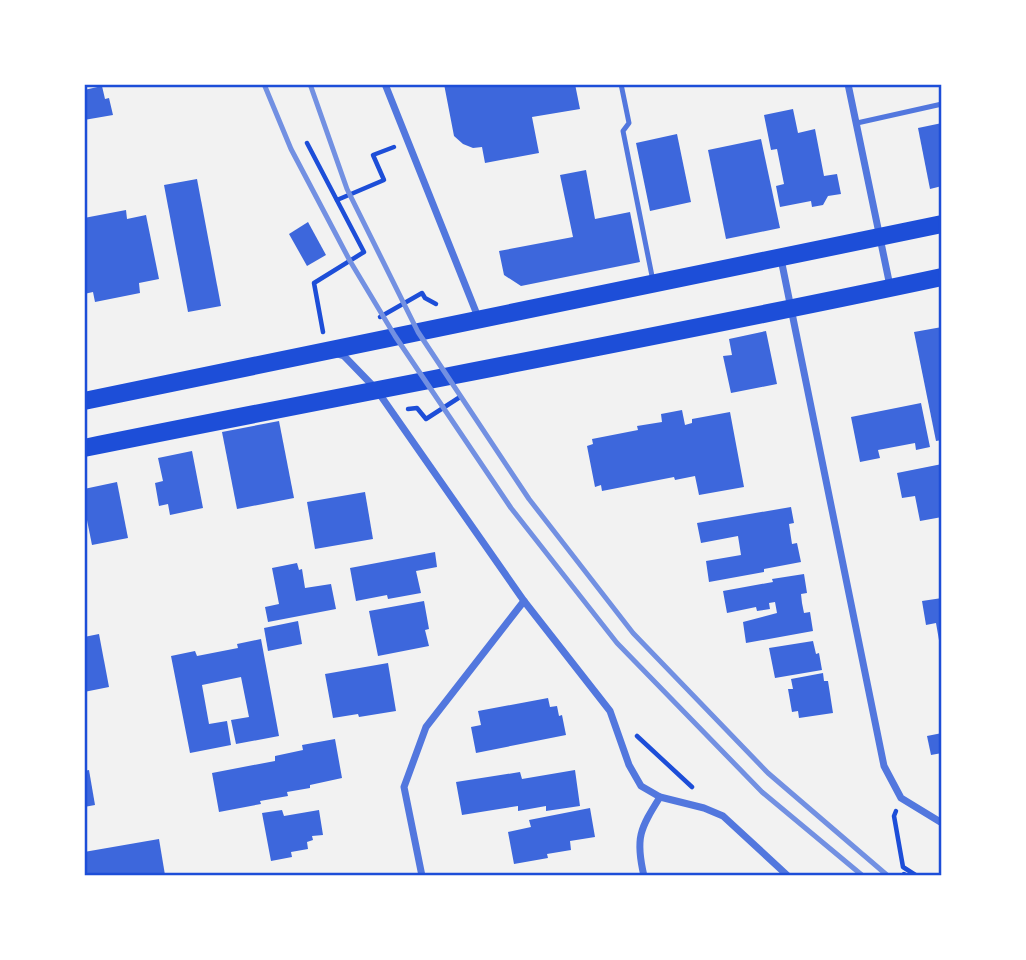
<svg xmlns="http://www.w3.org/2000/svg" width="1026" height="960" viewBox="0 0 1026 960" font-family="Poppins,sans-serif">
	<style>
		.building { fill: #3d67dc }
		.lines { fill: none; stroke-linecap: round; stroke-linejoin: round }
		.path { stroke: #1d4ed8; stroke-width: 4.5 }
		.service { stroke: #5277de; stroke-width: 5 }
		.minor { stroke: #5277de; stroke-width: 7 }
		.primary { stroke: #1d4ed8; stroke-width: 18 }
		.rail { stroke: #7290e2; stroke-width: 5 }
		.neatline { fill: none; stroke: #1d4ed8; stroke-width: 2.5 }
	</style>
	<rect width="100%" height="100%" fill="#f2f2f2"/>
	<g class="building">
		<polygon points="444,84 575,84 580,109 532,117 539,153 485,163 482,147 473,148 463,144 454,136"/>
		<polygon points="102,86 105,99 109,98 113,115 84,120 84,90"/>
		<polygon points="793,109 798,133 815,129 824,176 837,174 841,194 828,196 823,205 812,207 811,201 780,207 776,186 784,184 777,149 771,150 764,115"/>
		<polygon points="942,123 942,186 930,189 918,128"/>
		<polygon points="677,134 691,202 650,211 636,143"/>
		<polygon points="761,139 780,228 726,239 708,150"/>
		<polygon points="586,170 595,219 630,212 640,262 521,286 504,275 499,251 573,237 560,175"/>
		<polygon points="197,179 221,306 188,312 164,185"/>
		<polygon points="126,210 127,219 146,215 159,279 139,283 140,293 95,302 93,292 84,294 84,218"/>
		<polygon points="308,222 326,255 307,266 289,234"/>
		<polygon points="942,327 942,440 936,441 914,332"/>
		<polygon points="766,331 777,384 731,393 723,356 732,355 729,339"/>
		<polygon points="921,403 930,447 916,450 915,443 878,450 880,458 860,462 851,417"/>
		<polygon points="682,410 685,425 692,423 692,419 730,412 744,487 699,495 695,476 675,480 674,477 602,491 601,485 595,487 587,446 593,444 592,439 638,430 637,426 662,422 661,414"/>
		<polygon points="279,421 294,498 237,509 222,432"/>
		<polygon points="192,451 203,508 170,515 168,504 159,506 155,483 163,481 158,458"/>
		<polygon points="942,464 942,517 920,521 915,496 902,498 897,473"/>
		<polygon points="117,482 128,538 92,545 84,505 84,489"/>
		<polygon points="365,492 373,539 315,549 307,502"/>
		<polygon points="791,507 794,523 789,524 792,544 797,543 801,562 764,569 764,572 709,582 706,561 741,555 738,536 701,543 697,523"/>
		<polygon points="435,552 437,567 416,571 421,593 388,599 387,595 356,601 350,568"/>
		<polygon points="297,563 299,570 302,569 305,588 331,584 336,609 268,622 265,607 279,604 272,568"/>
		<polygon points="804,574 807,593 801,594 802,603 804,613 810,612 813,631 746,643 743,622 777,613 775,602 769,603 770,609 757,611 756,607 727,613 723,591 773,582 772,579"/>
		<polygon points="942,598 942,645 940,646 936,623 926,625 922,601"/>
		<polygon points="424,601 429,629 425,630 429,646 378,656 369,611"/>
		<polygon points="298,621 302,644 268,651 264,628"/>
		<polygon points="99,634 109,687 84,692 84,637"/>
		<polygon points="261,639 279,736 236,744 231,720 249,717 241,677 202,685 209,724 227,721 231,745 190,753 171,656 195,651 197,656 238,648 237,644"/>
		<polygon points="813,641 816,654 819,653 822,670 775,678 769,648"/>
		<polygon points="388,663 396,711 359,717 358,714 333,718 325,674"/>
		<polygon points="823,673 824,681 828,681 833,713 799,718 798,711 792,712 788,689 793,689 791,679"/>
		<polygon points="548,698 550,707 557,706 559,716 562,715 566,735 476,753 471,727 481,725 478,711"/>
		<polygon points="942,733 942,753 931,755 927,736"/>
		<polygon points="335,739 342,778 310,785 310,788 287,792 288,796 260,801 261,804 219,812 212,773 275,761 275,756 303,750 302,745"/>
		<polygon points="89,770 95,805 84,807 84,771"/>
		<polygon points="575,770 580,806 546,811 546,806 518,811 518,806 462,815 456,782 520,772 522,779"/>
		<polygon points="590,808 595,837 570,841 571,850 547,854 548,858 514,864 508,832 531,827 529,820"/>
		<polygon points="282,810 284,816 319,810 323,835 312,836 313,840 307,842 308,849 291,852 292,857 271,861 262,813"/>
		<polygon points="159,839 165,875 84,876 84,852"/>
	</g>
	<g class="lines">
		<g class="path">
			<polyline points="307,143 364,252 314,283 323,332"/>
			<polyline points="337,200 384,180 373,155 394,147"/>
			<polyline points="380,317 422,293 425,298 436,304"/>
			<polyline points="408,409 417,408 426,419 460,397"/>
			<polyline points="637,736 692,787"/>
			<polyline points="896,811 894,816 903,867 917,876"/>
			<polyline points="904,876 904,874 907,876"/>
		</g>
		<g class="service">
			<polyline points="621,84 629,123 623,131 653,281"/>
			<polyline points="857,123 942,104"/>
		</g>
		<g class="minor">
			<polyline points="385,84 478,317"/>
			<polyline points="848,84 890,286"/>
			<polyline points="781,259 884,766 901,798 942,823"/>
			<polyline points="337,354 344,356 376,389 524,601 610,711 629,765 641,786 660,797 704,808 723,816 788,876"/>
			<polyline points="422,876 404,787 426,727 524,601"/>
			<path d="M644 876C635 838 640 829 660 797"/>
		</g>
		<g class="primary">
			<polyline points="84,401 942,224"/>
			<path d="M84 448C370 390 657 338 942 277"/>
		</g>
		<g class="rail">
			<polyline points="264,84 291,149 350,261 395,336 511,508 617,643 762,792 863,876"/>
			<polyline points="310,84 347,189 418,332 529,499 633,633 768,773 888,876"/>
		</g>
	</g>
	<rect width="1026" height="960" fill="none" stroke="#ffffff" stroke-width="172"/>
	<rect x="86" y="86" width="854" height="788" class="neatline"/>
</svg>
